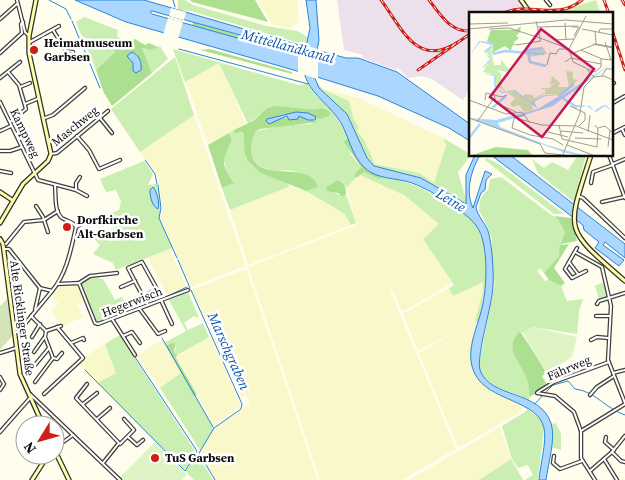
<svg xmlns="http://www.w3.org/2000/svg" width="625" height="480" viewBox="0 0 625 480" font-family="'Source Serif 4',serif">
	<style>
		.industrial { fill: #ede0ed }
		.farmland { fill: #f8f8ca }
		.green { fill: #cbeeb2 }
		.forest { fill: #ace090; fill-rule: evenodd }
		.cemetery { fill: #d3e4bb }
		.pitch { fill: #dff4c5 }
		.water { fill: #abd6fd; stroke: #2a84dc; fill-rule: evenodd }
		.pier { fill: #fffded }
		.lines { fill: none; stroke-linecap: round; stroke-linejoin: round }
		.stream { stroke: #2a84dc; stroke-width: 1 }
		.street-casing { stroke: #404040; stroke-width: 4.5 }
		.secondary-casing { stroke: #2f2f2f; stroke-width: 5.5 }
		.street { stroke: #fff; stroke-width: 2 }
		.secondary { stroke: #fffea8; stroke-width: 3 }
		.rail-casing { stroke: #cc1f16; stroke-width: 3 }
		.rail { stroke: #fff; stroke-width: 1; stroke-dasharray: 4; stroke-linecap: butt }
		.poi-dot { fill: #cc1f16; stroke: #fff; stroke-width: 2 }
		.labels { text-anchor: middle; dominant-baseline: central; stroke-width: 5; stroke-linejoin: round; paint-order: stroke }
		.poi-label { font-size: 12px; font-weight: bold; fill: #0d0d0d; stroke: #fff; text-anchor: start }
		.street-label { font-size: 12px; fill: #0d0d0d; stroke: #fff }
		.water-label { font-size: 14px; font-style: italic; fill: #0955ac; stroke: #fff }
		.inset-river { fill: none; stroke: #abd6fd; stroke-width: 2.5 }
		.inset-road { fill: none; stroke: #9e9d93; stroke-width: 1 }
		.view { fill: #c2185b; fill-opacity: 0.15; stroke: #c2185b; stroke-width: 2.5 }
		.inset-edge { fill: none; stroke: #0d0d0d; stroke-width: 2.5 }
	</style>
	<rect width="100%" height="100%" fill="#fffded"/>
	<polygon class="industrial" points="337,0 519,0 529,14 470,14 470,88 463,100 432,79 422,76 408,78 398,68 396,70 362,58 363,55 344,50"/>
	<g class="farmland">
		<polygon points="257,0 297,0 299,22 289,28 272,24"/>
		<polygon points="219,63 246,124 208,145 186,82"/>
		<polygon points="323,89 359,98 443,138 446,146 434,183 407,171 374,163 367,147 358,135 357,131 359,127 354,120 349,101"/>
		<polygon points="194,115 245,264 244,266 191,287 161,219 163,210 158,176 140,152"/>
		<polygon points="360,175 404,195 440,224 423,239 452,283 402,312 392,289 390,290 456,449 402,480 320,480 248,267 357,225 346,188"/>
		<polygon points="288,186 306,191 345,214 351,225 248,265 230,210"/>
		<polygon points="169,249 186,285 183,290 168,296 148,258"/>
		<polygon points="243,270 247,271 318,480 215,480 199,453 214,428 250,404 246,395 241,397 192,290"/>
		<polygon points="483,281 483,292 476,321 479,321 472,340 471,364 475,375 486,388 524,407 520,412 460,447 457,445 419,353 462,329 418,351 403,314 449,288 453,296"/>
		<polygon points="77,283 85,302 77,305 83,317 62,326 51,311 58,303 51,294 59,286"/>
		<polygon points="210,336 241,406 214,425 176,356"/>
		<polygon points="162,340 181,373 160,388 137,355"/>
		<polygon points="105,344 116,373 98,383 79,364 84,357"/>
		<polygon points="500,427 511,459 479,480 409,480"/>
	</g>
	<g class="green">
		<polygon points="178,0 185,0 193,5 266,26 297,31 308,37 306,45 191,11 178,10"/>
		<polygon points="596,0 601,14 554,13"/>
		<polygon points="84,17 118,30 115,52 96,70 76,22"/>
		<polygon points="160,46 168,59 152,73 142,48 151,50"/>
		<path d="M173 49 298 85 307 84 317 96 328 105 348 136 345 139 351 155 361 167 354 175 356 178 346 188 342 182 338 180 326 187 342 197 346 194 356 223 351 225 345 214 306 191 317 183C311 178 301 173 293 171 285 169 276 172 270 170 248 165 248 147 256 131L286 125 311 124 315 120 300 113 327 110 266 109 248 124 219 63 185 82Z"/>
		<polygon points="175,57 194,115 140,152 111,109"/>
		<polygon points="314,80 324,90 349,101 354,120 359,127 357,131 364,140 375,164 419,173 434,183 446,146 443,138 467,152 469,158 458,172 467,204 427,182 374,166 367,158 347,114 319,88"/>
		<polygon points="234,130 235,134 242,130 245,148 261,173 286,182 290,186 230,210 222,188 234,182 227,173 223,156 232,139 229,133"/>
		<polygon points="586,155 574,202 538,173 532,159 544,168 552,162 568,170 576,158"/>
		<polygon points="486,158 497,163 564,214 554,214 485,160"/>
		<polygon points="144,161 153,174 148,185 157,184 161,208 159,218 172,248 116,270 113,263 93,254 100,245 95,240 96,231 100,227 108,231 115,228 111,213 119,210 121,202 116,190 106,192 100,179"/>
		<path d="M364 172 379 179 384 177C411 182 420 187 444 201 451 205 461 208 467 214 493 240 487 288 479 321H475L483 292V282L453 296 449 288 454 285 423 239 439 224 404 195 360 175Z"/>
		<path d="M501 177 558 220 565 232 559 256 544 273 540 268 537 271 545 281 549 280 561 286 567 301 583 299 579 311 577 334 533 327 523 333 520 331 512 347C518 362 535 384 529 400 511 389 483 390 479 364L495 284 492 265V239L484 219 479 211C479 202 480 196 488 190L490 179Z"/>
		<polygon points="91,277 103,279 115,300 122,297 129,311 95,324 80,283"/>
		<polygon points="604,282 607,296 599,299 595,286"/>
		<polygon points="188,292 199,318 194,316 184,323 188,330 203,323 209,337 177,355 174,353 176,348 171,343 166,346 164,343 186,331 169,300"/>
		<polygon points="120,335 195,451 184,470 98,383 116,373 105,344"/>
		<polygon points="181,373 214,428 200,450 160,388"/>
		<polygon points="527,409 540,419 544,428 538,480 525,480 533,475 528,465 518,468 512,459 502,426 525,412"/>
		<polygon points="556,423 561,434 561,450 551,447 552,424"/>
		<polygon points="196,452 213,480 194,480 185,471"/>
		<polygon points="511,459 523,480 479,480"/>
	</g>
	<g class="forest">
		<polygon points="190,0 255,0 268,22 192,2"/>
		<polygon points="193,22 293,51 292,54 192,26"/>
		<path d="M116 37 121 39 125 45 135 39 145 45 149 43 158 47 151 50 142 48 152 73 112 106 104 93 96 70 115 52ZM132 52 137 55 141 65 133 71V63L129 59Z"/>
		<polygon points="210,49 292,72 292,74 200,50"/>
		<path d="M274 106C287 106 314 112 322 108L330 112 329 116 320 119C302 110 286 113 267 119L269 124 278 119 298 116 318 122 260 129 256 131C248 147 248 166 270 170 283 173 314 168 318 187L306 191 261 173 248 161 245 154 243 133 241 131 235 134 234 130 253 121 266 109Z"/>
		<path d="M229 133 232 139C223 161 219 161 234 183L222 188 208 145Z"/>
		<path d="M348 136C354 155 363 171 384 177L379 179 364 172 356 178 354 175 361 167 344 142Z"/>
		<path d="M338 180C344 183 346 187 346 194L342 197 338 193 327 191 326 187Z"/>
		<polygon points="554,216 571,218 577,241 561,244 565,232 558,220"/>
		<polygon points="569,244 554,268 565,283 561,286 549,280 544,273 559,256 560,245"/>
		<path d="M520 331 547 373 542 376 547 385 530 397C529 390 529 383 526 377 519 359 503 349 520 331Z"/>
		<polygon points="171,343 175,344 174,353 177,355 176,358 197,395 194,396 166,346"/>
	</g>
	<polygon class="cemetery" points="7,299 13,335 0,350 0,306"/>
	<g class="pitch">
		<polygon points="533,327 577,337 572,357 546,373 523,333"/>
		<polygon points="155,442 187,475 182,480 123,480 120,477"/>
	</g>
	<g class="water">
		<path d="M75 0H144L306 47 310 28 306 0H316L319 40 317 50 346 58H358L397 72 470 124V141L449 128 378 96 314 76 319 88 347 114 367 158 374 166 421 178 466 204V175L474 157 480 155C471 171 465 191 473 208L485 171 492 174 486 180 485 190 481 193 476 207C477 215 485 223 488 231 492 242 494 276 493 287 492 306 476 356 480 370 490 399 539 389 551 423 556 439 548 464 546 480H539C540 466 547 441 544 428 538 400 488 401 475 374 464 353 477 329 482 308 487 288 489 244 477 227 468 212 426 187 409 182 395 178 378 179 366 169 350 156 349 132 337 117 325 101 310 93 304 73L126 22ZM152 11 299 51 305 53V57L152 14 150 12Z"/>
		<path d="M132 52C139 55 142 62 141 70L136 73 133 71V63L127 56Z"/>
		<polygon points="296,112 308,113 316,117 315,120 308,120 299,116 298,119 289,120 287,116 269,124 266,121 267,119"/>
		<polygon points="491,155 510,155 625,244 625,258 605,242 603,245 624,260 619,266 595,248 599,242 584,230 583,225"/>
		<path d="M153 187C157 191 160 204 158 209 152 206 150 197 150 190Z"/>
	</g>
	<g class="pier">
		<polygon points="171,8 186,12 184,20 169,16"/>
		<polygon points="168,18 183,22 178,39 163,35"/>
		<polygon points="301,44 321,50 319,57 299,51"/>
		<polygon points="298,54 318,60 318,79 298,73"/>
	</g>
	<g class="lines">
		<g class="stream">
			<polyline points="49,0 66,9 71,19"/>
			<polyline points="173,0 175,7"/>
			<polyline points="72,21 82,45"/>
			<polyline points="83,47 100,88"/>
			<polyline points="179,49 308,84"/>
			<polyline points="145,160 155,174 157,184"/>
			<polyline points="158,185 161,208 159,218 177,258"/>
			<polyline points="178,260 190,288"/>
			<polyline points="191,290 242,404 241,409 214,428 199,453 215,480"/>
			<polyline points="168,296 187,287"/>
			<polyline points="162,338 213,427"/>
			<polyline points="85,370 185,471 197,451 135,357"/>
			<path d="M545 393 553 385 568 381 575 389C595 391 606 409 625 415"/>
			<polyline points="535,404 543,395"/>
		</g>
		<defs>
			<g id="street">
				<polyline points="17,0 25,32 29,36"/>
				<polyline points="546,0 550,5"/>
				<polyline points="0,19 17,4"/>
				<polyline points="53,30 66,51 73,52"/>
				<polyline points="30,42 59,26"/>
				<polyline points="0,53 22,33 21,24 23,22"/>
				<polyline points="8,72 19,85 26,109 10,122"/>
				<polyline points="0,78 20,62"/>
				<polyline points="611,85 614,83"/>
				<polyline points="20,87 30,83"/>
				<polyline points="0,102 38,180 76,190 87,196"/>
				<polyline points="25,104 37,99"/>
				<polyline points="611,104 625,96"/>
				<polyline points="45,118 53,115 85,88"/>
				<polyline points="100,118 112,133"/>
				<polyline points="622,129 625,135"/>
				<polyline points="0,131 11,126"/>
				<polyline points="611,134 625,127"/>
				<polyline points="77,136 89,150 99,169 120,160"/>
				<polyline points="0,151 10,151 22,147"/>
				<polyline points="51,154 57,153 108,111"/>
				<polyline points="609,155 625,198"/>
				<polyline points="613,164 625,159"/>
				<polyline points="0,171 11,173"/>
				<polyline points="591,183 593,172 613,165"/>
				<polyline points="76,190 76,183 80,177"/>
				<polyline points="578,196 583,198 625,238"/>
				<polyline points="602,202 624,197"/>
				<polyline points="36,206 43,217 48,232"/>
				<polyline points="76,227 91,219 98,222"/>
				<polyline points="6,244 24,222 44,220 58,211"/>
				<polyline points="577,248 565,269 572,278 586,271"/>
				<path d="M5 249H9L40 288 52 291C67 273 71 249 76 227 73 221 68 222 62 218 54 212 56 195 55 185"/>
				<polyline points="575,252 602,267 611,306 608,360 625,403"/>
				<polyline points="569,262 578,274"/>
				<polyline points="79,283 90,276 117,273"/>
				<polyline points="58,284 79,283 95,323 98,324 188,290"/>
				<polyline points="121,287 135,281"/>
				<path d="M143 297 157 289 142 262 128 268C134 280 141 293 148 305"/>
				<polyline points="161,300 172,324"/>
				<polyline points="597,304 599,301 625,293"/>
				<polyline points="139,308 158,334 165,331"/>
				<polyline points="35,310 40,288"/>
				<polyline points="31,316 46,331 61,326"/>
				<polyline points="596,316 610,316"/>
				<polyline points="112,319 135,355"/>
				<polyline points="46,331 45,337 53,358 57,359 62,353"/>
				<polyline points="14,333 19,331 52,291"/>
				<polyline points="123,336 132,332 140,343"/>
				<polyline points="32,337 40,324"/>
				<polyline points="591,340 597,337 608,338"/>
				<polyline points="71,343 83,338 84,340"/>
				<polyline points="34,352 44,338"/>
				<polyline points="0,353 16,348"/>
				<polyline points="35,365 49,348"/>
				<polyline points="613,373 625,370"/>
				<polyline points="0,377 4,384 0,390"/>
				<polyline points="35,382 53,358"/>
				<polyline points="87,384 76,398 119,443 103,463"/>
				<polyline points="538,392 554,382 609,362"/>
				<polyline points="537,393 555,396 574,412 581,431 581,458 595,480"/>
				<polyline points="30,394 120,480"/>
				<polyline points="44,394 83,358 57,327"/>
				<polyline points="590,395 597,387 614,376"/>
				<polyline points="83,404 97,393"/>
				<polyline points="97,419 110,408"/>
				<polyline points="581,431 625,404"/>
				<polyline points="0,432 30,398"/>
				<polyline points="128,437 137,445 143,440"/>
				<polyline points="606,437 605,442 614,450"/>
				<polyline points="120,444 134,430 124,419"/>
				<polyline points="55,448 73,435"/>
				<polyline points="612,452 621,461 625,462"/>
				<polyline points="554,456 553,463 560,469 582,461"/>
				<polyline points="604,459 617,480"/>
				<polyline points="590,471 612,452 625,436"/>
			</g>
			<g id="secondary">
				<polyline points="521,0 531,14"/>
				<path d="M591 155C566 233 563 227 625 281"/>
				<polyline points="0,192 12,200"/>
				<polyline points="0,223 23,184 48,161 51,154 29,53 29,36 36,0"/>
				<polyline points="0,239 3,244 20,374 43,425"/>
				<polyline points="55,451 69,480"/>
				<polyline points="32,480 48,455"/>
			</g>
		</defs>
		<use href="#street" class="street-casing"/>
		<use href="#secondary" class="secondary-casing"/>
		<use href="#street" class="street"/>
		<use href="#secondary" class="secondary"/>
		<defs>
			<g id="rail">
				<path d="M381 0C402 28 417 69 458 42"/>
				<path d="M429 0C440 14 450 32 470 31"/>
				<polyline points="604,0 609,14"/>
				<polyline points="622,0 625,5"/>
				<path d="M501 14C531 0 555 22 582 0"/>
				<polyline points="611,27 625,70"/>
				<polyline points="418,70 470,34"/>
			</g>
		</defs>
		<use href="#rail" class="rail-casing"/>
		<use href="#rail" class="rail"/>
	</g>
	<g class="poi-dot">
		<circle cx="34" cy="50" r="5"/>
		<circle cx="67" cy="227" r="5"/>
		<circle cx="155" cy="458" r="5"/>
	</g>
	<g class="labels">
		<g class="poi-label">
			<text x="44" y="43">Heimatmuseum<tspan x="44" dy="14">Garbsen</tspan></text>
			<text x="77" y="220">Dorfkirche<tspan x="77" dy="14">Alt-Garbsen</tspan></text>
			<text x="165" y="458">TuS Garbsen</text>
		</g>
		<g class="street-label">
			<text transform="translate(75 126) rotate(-39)">Maschweg</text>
			<text transform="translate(25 133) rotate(64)">Kampweg</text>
			<text transform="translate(132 302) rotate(-21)">Hegerwisch</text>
			<text transform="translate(22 318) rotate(82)">Alte Ricklinger Straße</text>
			<text transform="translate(569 368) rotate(-23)">Fährweg</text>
		</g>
		<g class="water-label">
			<text transform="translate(288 46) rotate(15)">Mittellandkanal</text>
			<text transform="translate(451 200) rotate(31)">Leine</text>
			<text transform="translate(229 351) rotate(66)">Marschgraben</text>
		</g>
	</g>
	<g transform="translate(469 12)">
		<rect width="144" height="144" fill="#fffded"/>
		<path d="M53 32 54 39 75 36 78 42 61 45 54 40ZM22 37 25 53H32V48L40 57 37 60 28 58 32 62 33 75 37 80 26 73 25 63 14 60 22 46 16 39ZM97 59 104 60V67L108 68 107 70 90 83 76 82 61 90 55 87 53 85 51 82 54 86 55 82 64 83 65 86 76 81V77L75 78 71 76H80L86 71 81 73 83 64 91 71 89 75H100ZM45 79 63 92 64 97H68L55 100 50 93 44 95 41 92 46 86 38 81Z" fill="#cbeeb2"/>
		<path d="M52 14 51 20 47 24 50 26 44 31 48 32 43 34 42 39 36 34 23 41 24 32 18 29 22 18H47ZM27 135 59 138 64 144H0Z" fill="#ace090"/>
		<path d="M10 29 22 30 24 33 22 37 15 40 22 46 20 50 14 56V62L25 63 27 66 26 73 33 80 46 78 61 90 76 83 92 84 144 51 95 86 107 93 121 94 125 99 133 94 137 93 144 100 136 94 127 100 118 94 106 96 93 87 84 94 29 111 31 115 78 133 117 144 97 141 0 106 27 108 69 97 45 79 33 81 25 74V64L14 62V55L21 47 15 39 23 33 11 30 0 44ZM76 84H90L69 97 65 90Z" fill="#abd6fd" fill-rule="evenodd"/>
		<path class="inset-river" d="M59 41 58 38 74 36M60 41 75 42M24 42 36 39 59 41 61 50 77 54M90 84 105 72M23 96 37 84M0 126 11 112"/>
		<path class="inset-road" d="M67 9 71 26 100 37 104 50 117 56 125 65 115 75 111 101 94 142M96 11 97 28M0 12 39 11M69 15 109 14M103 15H110L105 24M0 17 97 8 144 12M20 17 40 16 71 26V29M113 17 144 23M126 19 127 32 144 35M130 20 131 17H144M86 28 105 27M136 30 142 48M124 32 144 36M47 33 72 29M100 37 117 4M112 38 133 47 144 48M102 42 127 32M96 50 102 46 132 52M78 53 81 41 87 42 90 37H97M119 57 126 60 132 55V47M133 64 137 57H144M125 65 135 64 144 68M25 82 27 91 47 100M0 88 37 102 53 100 61 111M16 88 17 81 33 85 38 83M101 94 116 101M56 103 45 106 43 116 61 123 84 127 94 133M0 106 71 132 76 141 103 144M46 106 73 113 107 114 144 128M8 110 25 86M90 113 93 127 128 135 129 117 126 113M110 114 116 108V101M129 116 136 114 143 120M92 119 114 121M79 120 99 125M119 120 121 103M106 126 132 127M98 133 126 144M139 135 141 118"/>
		<path class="view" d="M72 17 125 57 73 125 21 85Z"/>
		<rect width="144" height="144" class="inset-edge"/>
	</g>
	<g transform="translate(40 440) rotate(233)"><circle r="24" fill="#ffffff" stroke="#9e9e9e"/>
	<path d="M0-4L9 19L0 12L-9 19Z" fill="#cc1f16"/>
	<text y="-8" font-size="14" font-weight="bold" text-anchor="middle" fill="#0d0d0d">N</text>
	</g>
</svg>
